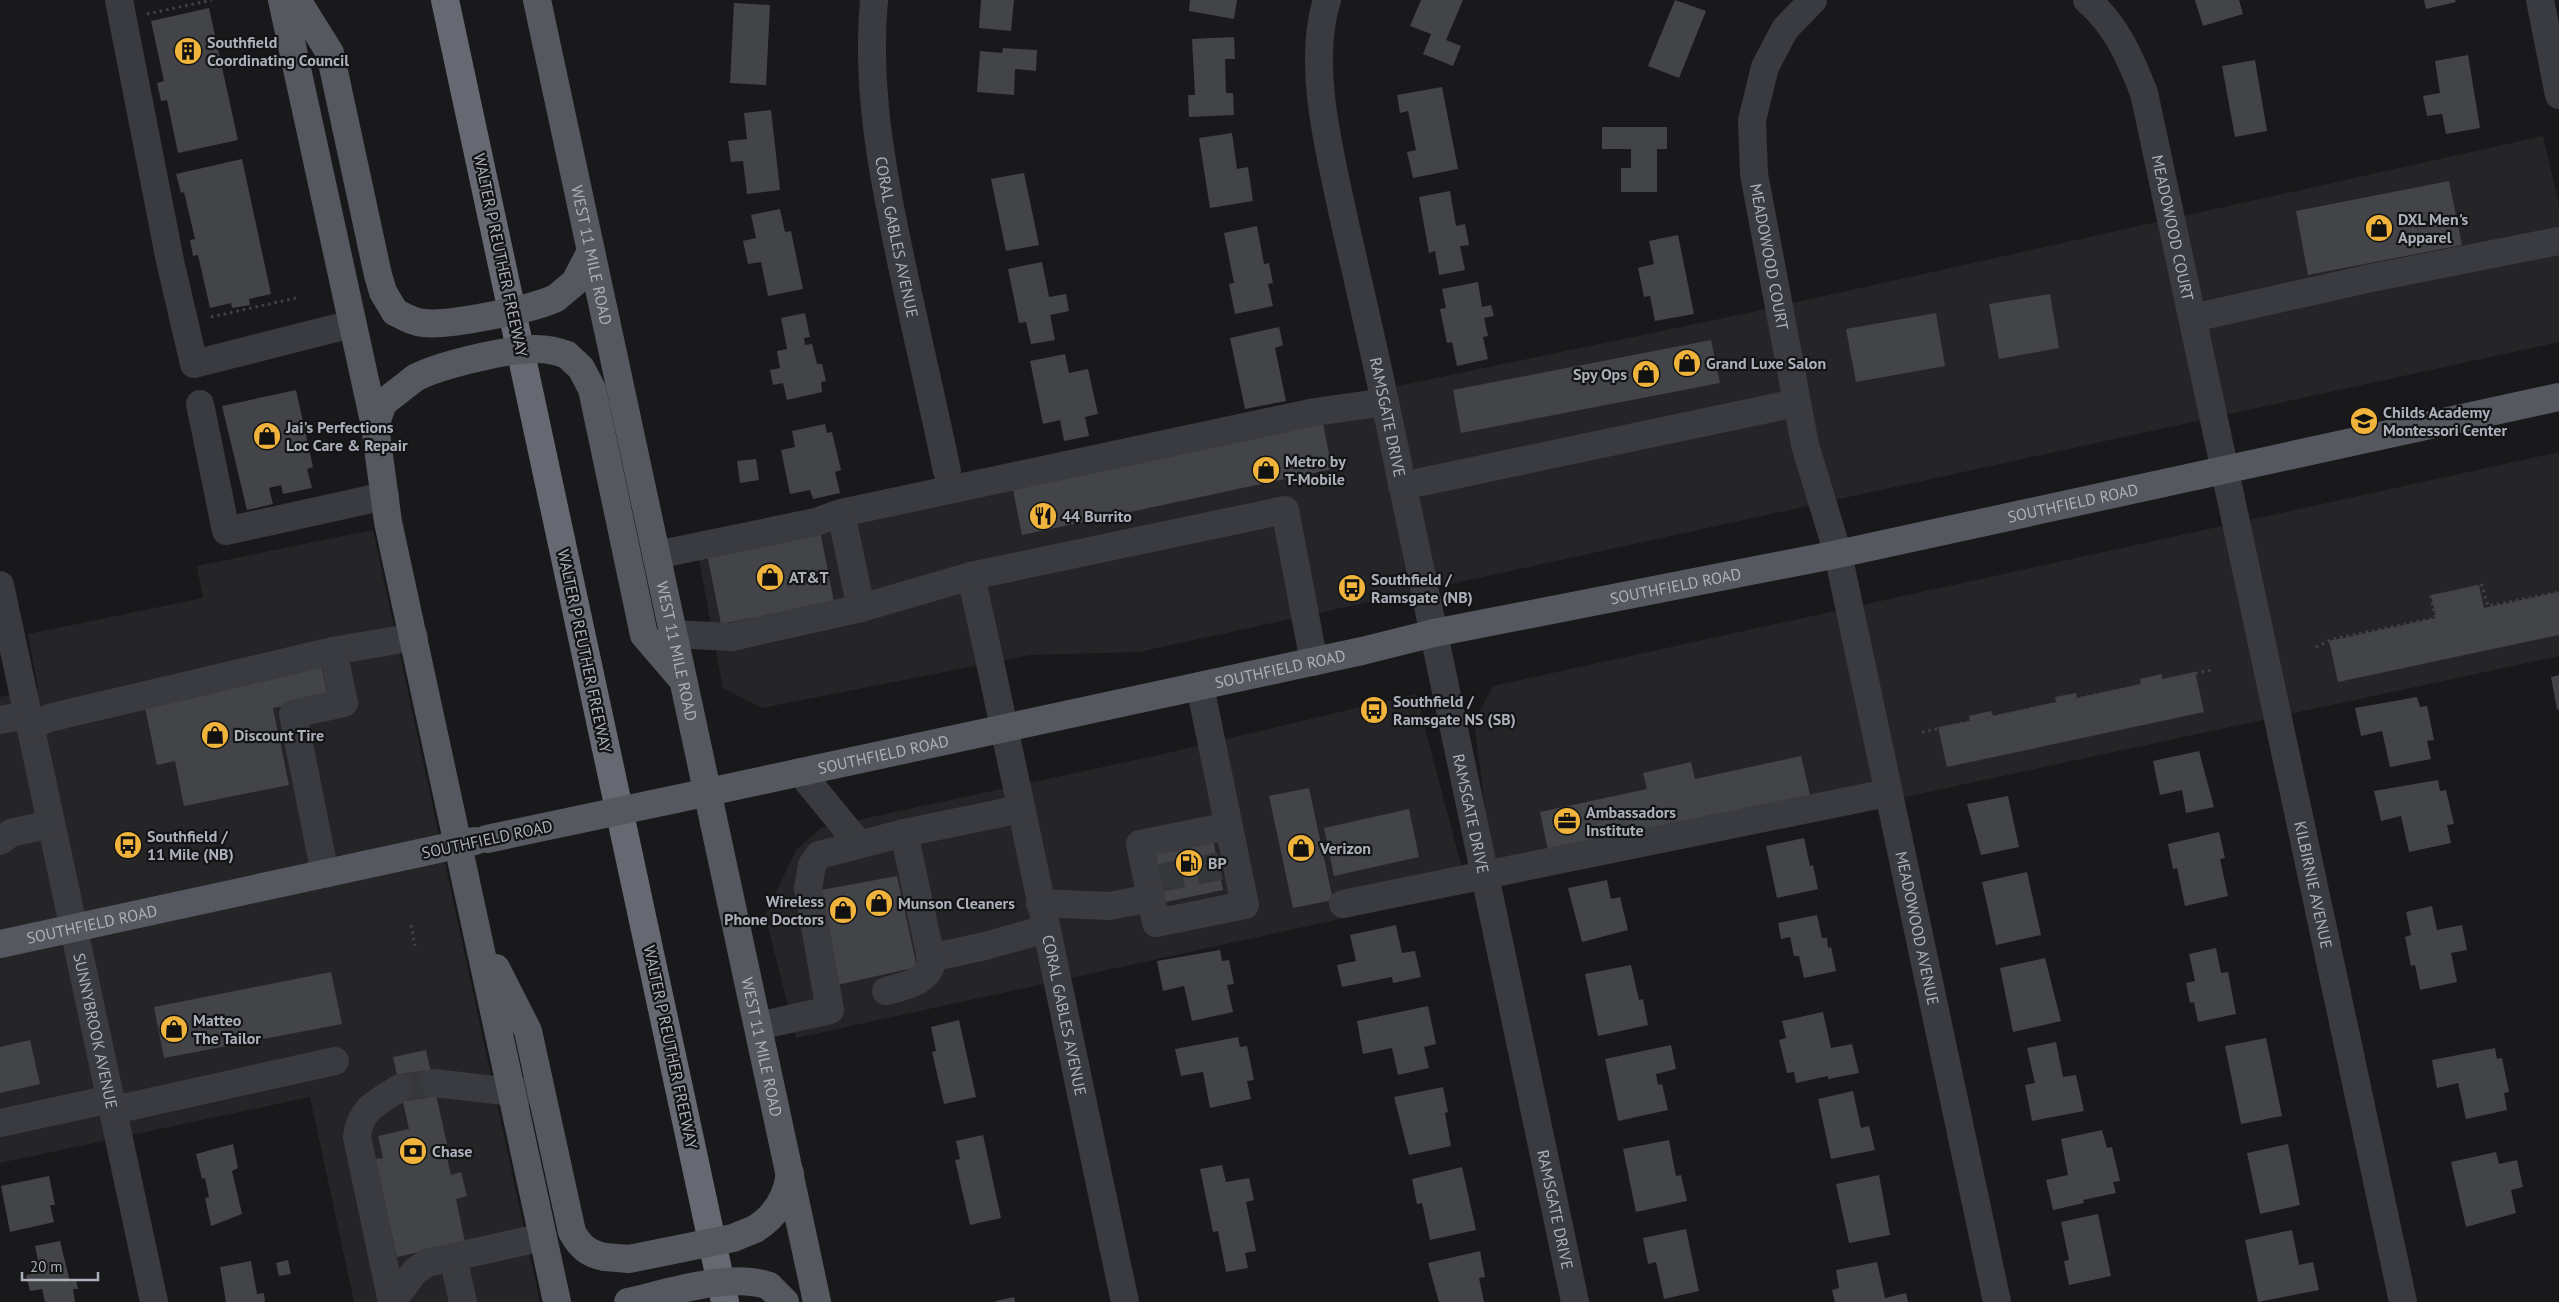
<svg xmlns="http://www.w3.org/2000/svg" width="2559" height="1302" viewBox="0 0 2559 1302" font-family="'PT Sans',sans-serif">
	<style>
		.built { fill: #252528 }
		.building { fill: #434448 }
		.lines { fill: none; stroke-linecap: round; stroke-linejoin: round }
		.minor-tunnel { stroke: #36373b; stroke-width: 28; stroke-dasharray: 28 14; stroke-linecap: butt }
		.path { stroke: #404247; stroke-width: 3; stroke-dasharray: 2.5 4; stroke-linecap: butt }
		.minor { stroke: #3a3b40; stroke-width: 28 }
		.major { stroke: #56585f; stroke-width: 28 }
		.highway { stroke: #666971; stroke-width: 28 }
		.major-bridge { stroke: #56585f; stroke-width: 28 }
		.labels { text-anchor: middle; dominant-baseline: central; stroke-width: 4.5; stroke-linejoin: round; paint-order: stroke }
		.poi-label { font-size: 16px; font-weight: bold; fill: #abb0ba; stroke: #141416; text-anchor: start }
		.street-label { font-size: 16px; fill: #abb0ba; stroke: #141416 }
	</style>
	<rect width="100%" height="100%" fill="#19191b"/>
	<g class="built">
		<polygon points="2543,136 2559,204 2559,342 1139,652 1030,655 762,708 723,688 699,561 699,532 1748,313"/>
		<polygon points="2559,452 2559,656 1501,884 1487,822 1474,722 1493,686"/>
		<polygon points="373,530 540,1302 354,1302 310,1097 0,1163 0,697 38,689 28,634 203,598 197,566"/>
		<polygon points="1416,694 1468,891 796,1038 765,915 796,850 821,828 1163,754"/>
	</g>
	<g class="building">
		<polygon points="981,0 1014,0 1011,31 979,28"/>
		<polygon points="1190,0 1237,0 1234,19 1189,11"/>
		<polygon points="1421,0 1463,0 1446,40 1461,46 1453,66 1423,54 1431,34 1410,26"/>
		<polygon points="1675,0 1706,11 1679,78 1648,66"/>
		<polygon points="2195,0 2239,0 2243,14 2203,26"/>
		<polygon points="2424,0 2455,0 2456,2 2426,9"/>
		<polygon points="734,3 770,5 766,85 730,83"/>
		<polygon points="209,8 238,140 178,153 167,100 161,101 157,83 164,81 151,21"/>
		<polygon points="1234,37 1235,59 1225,59 1226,93 1233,93 1234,115 1189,117 1188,95 1195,95 1192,39"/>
		<polygon points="1003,48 1037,50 1036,71 1015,69 1014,95 977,92 980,51 1002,53"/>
		<polygon points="2468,55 2480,128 2446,134 2442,114 2427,116 2423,96 2440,93 2435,61"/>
		<polygon points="2255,60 2267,131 2235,137 2222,66"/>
		<polygon points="1442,87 1458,169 1413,178 1407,152 1416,150 1408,111 1400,113 1397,95"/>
		<polygon points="771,110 780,190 747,194 743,161 731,162 728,141 747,139 744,113"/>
		<polygon points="1602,127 1667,127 1667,149 1657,149 1657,192 1621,192 1621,168 1631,168 1631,149 1602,149"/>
		<polygon points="1232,133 1237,169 1248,167 1253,201 1210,208 1199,138"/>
		<polygon points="242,159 271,294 249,299 250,305 232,308 231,303 210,308 198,255 193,256 190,240 195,239 184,192 181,193 176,174"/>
		<polygon points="1024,173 1039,245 1006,251 991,179"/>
		<polygon points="2449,181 2462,245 2308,275 2296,211"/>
		<polygon points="1450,191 1456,226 1465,224 1469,245 1460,246 1465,270 1439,275 1435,251 1429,253 1419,197"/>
		<polygon points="780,209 785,232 791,231 803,289 768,296 761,262 748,264 743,241 756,238 751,215"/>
		<polygon points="1257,226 1264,264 1269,263 1273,283 1268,284 1273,306 1235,314 1229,284 1234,283 1224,233"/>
		<polygon points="1678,235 1694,314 1655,321 1650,296 1644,297 1638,268 1654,264 1649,241"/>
		<polygon points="1042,262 1049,297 1066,294 1069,311 1050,315 1055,340 1031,344 1026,322 1019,323 1008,269"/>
		<polygon points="1478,282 1482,307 1491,305 1494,316 1484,318 1488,336 1483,337 1488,359 1457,366 1452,342 1447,343 1440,309 1446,308 1442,289"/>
		<polygon points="2050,294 2059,348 1999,359 1989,304"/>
		<polygon points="805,313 810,337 804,338 805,345 812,344 817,364 822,364 826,381 821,382 822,392 787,400 783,383 773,385 770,370 780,368 777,351 787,349 781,318"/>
		<polygon points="1936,313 1945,366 1856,382 1846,329"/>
		<polygon points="1279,327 1283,345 1275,348 1286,401 1245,409 1230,338"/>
		<polygon points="1711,340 1720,383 1461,433 1453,390"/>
		<polygon points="1065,354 1069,373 1088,369 1098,414 1085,417 1089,436 1064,441 1060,420 1043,424 1030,361"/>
		<polygon points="296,390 313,467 307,469 312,488 283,494 281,485 269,488 273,504 247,510 222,406"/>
		<polygon points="1323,423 1332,469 1022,535 1013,490"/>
		<polygon points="825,424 827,433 832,432 841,470 835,472 840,493 813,499 810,490 790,494 781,450 795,447 792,431"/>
		<polygon points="756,459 759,480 740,483 737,461"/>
		<polygon points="820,531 834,602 721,624 707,554"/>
		<polygon points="2479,585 2484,608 2559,592 2559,635 2338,682 2329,641 2436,618 2431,595"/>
		<polygon points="321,664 328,697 273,708 289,785 184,806 175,761 157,765 144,703"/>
		<polygon points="2195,672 2204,712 1947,767 1938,727 1970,721 1969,716 1991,711 1993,716 2056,702 2055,697 2076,693 2077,698 2141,684 2140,679 2162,674 2162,679"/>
		<polygon points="2559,675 2559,709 2557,710 2551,677"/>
		<polygon points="2417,697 2420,707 2427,706 2434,740 2427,741 2431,759 2390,767 2382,731 2361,736 2355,708"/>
		<polygon points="2199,751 2214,807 2186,813 2182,790 2160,795 2153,761"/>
		<polygon points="1801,756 1810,795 1548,851 1540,812 1647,789 1643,773 1691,762 1695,779"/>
		<polygon points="2438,780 2440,791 2446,790 2454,824 2447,825 2451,843 2409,852 2401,816 2381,821 2374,791"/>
		<polygon points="1309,788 1333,900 1293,908 1269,796"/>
		<polygon points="2008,796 2019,847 1981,855 1967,804"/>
		<polygon points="1409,809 1419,857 1334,876 1324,828"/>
		<polygon points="2219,832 2225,858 2220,859 2228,896 2185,906 2177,868 2173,869 2168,844"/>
		<polygon points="1212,834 1223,890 1161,903 1150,846"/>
		<polygon points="1804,838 1810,866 1813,865 1818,889 1777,898 1766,846"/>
		<polygon points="2027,872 2041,935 1996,945 1982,882"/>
		<polygon points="897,876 917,967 837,985 816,891"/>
		<polygon points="1607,880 1611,899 1620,897 1628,930 1582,942 1568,888"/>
		<polygon points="2432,906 2437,930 2462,925 2467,950 2451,953 2457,982 2420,990 2415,965 2411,966 2405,937 2411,935 2406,912"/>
		<polygon points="1817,915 1822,938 1827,938 1828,948 1831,947 1836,971 1804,978 1799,956 1794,956 1790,937 1781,939 1778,923"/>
		<polygon points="1396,925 1402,953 1415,951 1421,977 1393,983 1392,977 1342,987 1337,965 1356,961 1350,935"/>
		<polygon points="2216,948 2221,973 2228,972 2236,1014 2198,1022 2194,1002 2190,1003 2186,983 2195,981 2189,954"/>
		<polygon points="1220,950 1222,961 1229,960 1234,984 1227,985 1233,1012 1192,1021 1184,986 1163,991 1157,961"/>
		<polygon points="2045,958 2061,1021 2013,1032 2000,968"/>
		<polygon points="1631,965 1639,1000 1643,999 1648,1025 1598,1036 1585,974"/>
		<polygon points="331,972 342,1024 164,1058 154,1007"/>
		<polygon points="1428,1006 1436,1044 1424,1047 1429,1068 1398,1075 1392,1048 1363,1054 1357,1021"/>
		<polygon points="1823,1012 1831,1048 1852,1044 1859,1073 1828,1079 1828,1076 1796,1083 1794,1072 1787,1073 1779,1040 1786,1038 1782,1021"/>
		<polygon points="959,1020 976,1097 944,1104 932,1052 936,1051 931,1027"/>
		<polygon points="1238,1037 1240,1047 1247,1046 1254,1080 1247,1081 1251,1099 1210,1108 1203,1072 1181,1076 1175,1049"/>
		<polygon points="2266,1038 2282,1116 2241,1124 2225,1046"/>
		<polygon points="30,1040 40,1084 0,1093 0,1047"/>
		<polygon points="2056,1042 2063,1077 2076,1075 2084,1111 2032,1121 2025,1085 2035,1083 2027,1048"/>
		<polygon points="1671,1045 1676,1069 1656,1074 1658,1085 1662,1084 1668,1110 1618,1121 1605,1059"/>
		<polygon points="2495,1048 2497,1059 2502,1058 2509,1092 2504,1093 2507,1110 2466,1119 2458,1083 2437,1088 2432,1060"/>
		<polygon points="426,1050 447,1144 444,1145 451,1175 461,1172 467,1196 456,1199 465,1242 397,1257 375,1159 383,1158 378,1136 409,1129 393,1057"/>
		<polygon points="1443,1087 1448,1112 1445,1113 1451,1146 1409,1155 1394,1097"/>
		<polygon points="1853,1091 1861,1128 1869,1126 1875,1150 1831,1159 1818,1099"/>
		<polygon points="2102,1130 2107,1148 2112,1147 2120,1181 2113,1182 2116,1193 2083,1200 2084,1203 2053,1210 2046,1180 2068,1175 2061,1139"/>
		<polygon points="983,1135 1001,1218 970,1225 955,1160 960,1159 956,1141"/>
		<polygon points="1669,1140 1676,1176 1681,1175 1687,1201 1636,1212 1623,1149"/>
		<polygon points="233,1144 238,1168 232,1171 242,1214 211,1226 205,1198 209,1197 205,1178 202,1179 196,1154"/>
		<polygon points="2288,1144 2300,1205 2260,1214 2247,1153"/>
		<polygon points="2496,1152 2499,1164 2517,1160 2523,1187 2511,1190 2516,1213 2466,1227 2451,1162"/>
		<polygon points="1222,1165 1226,1182 1249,1178 1254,1200 1246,1202 1256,1251 1245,1253 1248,1268 1226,1272 1218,1231 1213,1232 1200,1169"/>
		<polygon points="1462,1167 1476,1230 1430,1240 1422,1203 1417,1204 1412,1179"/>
		<polygon points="1879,1175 1890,1235 1849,1243 1836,1184"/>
		<polygon points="49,1176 55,1205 50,1205 54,1222 10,1232 1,1186"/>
		<polygon points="2098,1214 2111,1276 2069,1285 2064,1261 2069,1260 2061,1222"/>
		<polygon points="1686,1229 1699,1291 1664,1299 1656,1262 1648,1264 1643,1238"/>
		<polygon points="2292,1230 2299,1265 2313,1262 2319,1290 2258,1302 2245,1240"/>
		<polygon points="60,1241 70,1282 76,1280 78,1289 73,1289 75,1302 45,1302 42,1289 30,1291 26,1275 38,1273 40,1269 35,1246"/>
		<polygon points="1480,1251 1485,1277 1479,1278 1484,1302 1439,1302 1428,1263"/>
		<polygon points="288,1260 291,1274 279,1276 276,1263"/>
		<polygon points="251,1261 257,1294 264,1293 265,1302 226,1302 220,1267"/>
		<polygon points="1877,1262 1885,1298 1906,1293 1908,1302 1835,1302 1832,1290 1839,1288 1836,1270"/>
		<polygon points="1014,1297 1015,1302 996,1302 996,1301"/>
	</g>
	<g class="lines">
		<g class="minor-tunnel">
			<polyline points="1155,879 1220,866"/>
			<polyline points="400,1088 434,1083"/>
		</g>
		<g class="path">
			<polyline points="147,14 212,0"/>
			<polyline points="211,317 296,298"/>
			<polyline points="2316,647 2333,639 2435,618 2431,597 2482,585 2488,606 2559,592"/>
			<polyline points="1922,732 2211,670"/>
			<polyline points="411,925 415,946"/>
		</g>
		<g class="minor">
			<polyline points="119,0 170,261 194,364 352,324"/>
			<path id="s1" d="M874 0C866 87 882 171 900 256 915 328 932 399 947 471"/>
			<path id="s2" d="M1327 0C1306 67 1331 157 1345 224 1359 285 1373 345 1386 407 1447 705 1512 1003 1575 1302"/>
			<path id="s3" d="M1813 0 1785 29 1765 67 1752 120 1754 174 1805 445 1838 554 1997 1302"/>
			<path id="s4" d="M2087 0C2116 25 2130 57 2144 93L2403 1302"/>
			<polyline points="2540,0 2559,95"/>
			<polyline points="2193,318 2371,278 2559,241"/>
			<polyline points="200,404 226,531 385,496"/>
			<polyline points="1402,486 1796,403"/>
			<polyline points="841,513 1315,412 1385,402"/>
			<polyline points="656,555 816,522 841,513 861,608"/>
			<path id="s5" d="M971 576C1025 817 1073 1060 1125 1302"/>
			<path id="s6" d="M0 585 154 1302"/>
			<polyline points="672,634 732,637 861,608 971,576 1285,510 1314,662"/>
			<polyline points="333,651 414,637"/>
			<polyline points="1200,686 1245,905 1156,923 1140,844 1229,826"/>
			<polyline points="0,720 28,715"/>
			<polyline points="29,725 53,717 333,651 344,703 293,714 325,874"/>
			<polyline points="800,772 859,844"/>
			<polyline points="0,841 11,833 50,824"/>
			<polyline points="1040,903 1109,906 1151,898"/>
			<polyline points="1343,904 1887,793"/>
			<polyline points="930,958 985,946 1046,929"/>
			<path d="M886 991C904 986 926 983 932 963L904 833"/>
			<polyline points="758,1026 830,1010 808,888 812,865 819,855 904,833 1021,809"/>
			<polyline points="434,1083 512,1092 540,1090"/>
			<polyline points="114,1110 335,1061"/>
			<polyline points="0,1123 111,1099"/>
			<polyline points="453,1257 463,1302"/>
			<path d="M392 1302 357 1137C360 1109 377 1102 400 1088"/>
			<polyline points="392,1302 415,1271 427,1263 543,1237"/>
		</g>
		<g class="major">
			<polyline points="282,0 375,426 388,522 557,1302"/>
			<polyline points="297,0 330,53 378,275 383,292 395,312"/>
			<path id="s7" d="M537 0 817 1302"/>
			<polyline points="556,298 575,282 591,251"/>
			<polyline points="567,355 581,368 592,389 644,635 680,677"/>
			<polyline points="375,426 383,403 415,378"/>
			<path id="s8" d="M676 799 1362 651 1434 633 1838 554 2559 397"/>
			<path id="s9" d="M0 944 475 841"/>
			<path d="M496 968 528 1031 572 1232C580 1247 589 1254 605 1257"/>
			<path d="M755 1229C776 1216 787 1198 790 1173"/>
			<polyline points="769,1286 785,1302"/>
		</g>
		<polyline class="highway" points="445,0 725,1302"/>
		<g class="major-bridge">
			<path d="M395 312C405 317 413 322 424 323 449 326 533 309 556 298"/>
			<path d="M415 378C439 365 508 349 536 349 546 349 557 351 567 355"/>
			<polyline points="487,839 676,799"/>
			<polyline points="605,1257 629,1259 733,1238 755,1229"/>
			<path d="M628 1302C668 1293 730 1272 769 1286"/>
		</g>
	</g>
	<defs>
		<symbol id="building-disc" viewBox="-11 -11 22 22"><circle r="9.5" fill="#f0b43c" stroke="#141416"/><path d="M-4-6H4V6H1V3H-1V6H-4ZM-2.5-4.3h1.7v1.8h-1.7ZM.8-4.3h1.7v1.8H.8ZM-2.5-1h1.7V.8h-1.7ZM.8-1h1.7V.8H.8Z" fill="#111"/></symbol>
		<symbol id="shop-disc" viewBox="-11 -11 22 22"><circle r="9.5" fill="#f0b43c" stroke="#141416"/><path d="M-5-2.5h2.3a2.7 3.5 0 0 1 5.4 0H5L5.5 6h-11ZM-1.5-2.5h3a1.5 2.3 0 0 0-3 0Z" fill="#111"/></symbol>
		<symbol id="school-disc" viewBox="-11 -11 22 22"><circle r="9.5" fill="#f0b43c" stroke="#141416"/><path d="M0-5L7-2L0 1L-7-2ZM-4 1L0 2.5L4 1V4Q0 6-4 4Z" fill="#111"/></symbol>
		<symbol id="restaurant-disc" viewBox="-11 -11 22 22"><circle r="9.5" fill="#f0b43c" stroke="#141416"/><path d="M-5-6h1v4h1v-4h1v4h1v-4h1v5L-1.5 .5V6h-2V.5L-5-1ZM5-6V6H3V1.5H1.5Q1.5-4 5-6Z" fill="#111"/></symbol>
		<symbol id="bus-disc" viewBox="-11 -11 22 22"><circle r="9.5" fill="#f0b43c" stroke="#141416"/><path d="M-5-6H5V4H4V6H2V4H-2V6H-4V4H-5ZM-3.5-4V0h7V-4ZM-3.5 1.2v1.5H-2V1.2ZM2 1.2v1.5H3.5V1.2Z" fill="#111"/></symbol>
		<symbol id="office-disc" viewBox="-11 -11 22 22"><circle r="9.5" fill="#f0b43c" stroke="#141416"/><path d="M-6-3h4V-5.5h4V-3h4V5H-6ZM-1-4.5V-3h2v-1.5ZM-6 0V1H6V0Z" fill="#111"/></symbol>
		<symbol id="fuel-disc" viewBox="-11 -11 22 22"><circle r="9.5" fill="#f0b43c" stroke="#141416"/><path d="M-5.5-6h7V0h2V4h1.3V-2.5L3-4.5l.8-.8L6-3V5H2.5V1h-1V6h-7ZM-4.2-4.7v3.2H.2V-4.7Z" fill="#111"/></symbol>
		<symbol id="bank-disc" viewBox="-11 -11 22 22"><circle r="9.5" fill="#f0b43c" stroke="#141416"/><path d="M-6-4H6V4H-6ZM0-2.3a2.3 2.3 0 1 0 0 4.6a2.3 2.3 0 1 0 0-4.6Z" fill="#111"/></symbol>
	</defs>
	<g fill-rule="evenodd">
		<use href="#building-disc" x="172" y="35" width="32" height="32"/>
		<use href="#shop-disc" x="2363" y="212" width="32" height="32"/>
		<use href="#shop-disc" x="1671" y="347" width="32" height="32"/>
		<use href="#shop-disc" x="1630" y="358" width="32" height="32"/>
		<use href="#school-disc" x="2348" y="405" width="32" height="32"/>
		<use href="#shop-disc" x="251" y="420" width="32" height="32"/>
		<use href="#shop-disc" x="1250" y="454" width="32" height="32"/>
		<use href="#restaurant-disc" x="1027" y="500" width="32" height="32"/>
		<use href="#shop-disc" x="754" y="561" width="32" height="32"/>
		<use href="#bus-disc" x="1336" y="572" width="32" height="32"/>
		<use href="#bus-disc" x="1358" y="694" width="32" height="32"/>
		<use href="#shop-disc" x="199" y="719" width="32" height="32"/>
		<use href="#office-disc" x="1551" y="805" width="32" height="32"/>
		<use href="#bus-disc" x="112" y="829" width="32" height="32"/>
		<use href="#shop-disc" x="1285" y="832" width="32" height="32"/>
		<use href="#fuel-disc" x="1173" y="847" width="32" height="32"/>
		<use href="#shop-disc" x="863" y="887" width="32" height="32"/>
		<use href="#shop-disc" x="827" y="894" width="32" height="32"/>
		<use href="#shop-disc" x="158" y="1013" width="32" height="32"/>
		<use href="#bank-disc" x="397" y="1135" width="32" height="32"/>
	</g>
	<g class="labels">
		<g class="poi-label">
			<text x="207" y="42">Southfield<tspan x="207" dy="18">Coordinating Council</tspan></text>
			<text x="2398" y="219">DXL Men's<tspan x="2398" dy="18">Apparel</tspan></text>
			<text x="1706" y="363">Grand Luxe Salon</text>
			<text x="1627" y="374" text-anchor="end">Spy Ops</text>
			<text x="2383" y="412">Childs Academy<tspan x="2383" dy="18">Montessori Center</tspan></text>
			<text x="286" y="427">Jai's Perfections<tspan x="286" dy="18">Loc Care &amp; Repair</tspan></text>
			<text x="1285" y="461">Metro by<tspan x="1285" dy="18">T-Mobile</tspan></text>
			<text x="1062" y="516">44 Burrito</text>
			<text x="789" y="577">AT&amp;T</text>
			<text x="1371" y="579">Southfield /<tspan x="1371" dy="18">Ramsgate (NB)</tspan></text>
			<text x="1393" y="701">Southfield /<tspan x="1393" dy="18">Ramsgate NS (SB)</tspan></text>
			<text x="234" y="735">Discount Tire</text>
			<text x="1586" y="812">Ambassadors<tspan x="1586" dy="18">Institute</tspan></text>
			<text x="147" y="836">Southfield /<tspan x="147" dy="18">11 Mile (NB)</tspan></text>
			<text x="1320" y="848">Verizon</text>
			<text x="1208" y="863">BP</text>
			<text x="824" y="901" text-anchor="end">Wireless<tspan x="824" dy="18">Phone Doctors</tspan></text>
			<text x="898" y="903">Munson Cleaners</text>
			<text x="193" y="1020">Matteo<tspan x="193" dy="18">The Tailor</tspan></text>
			<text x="432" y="1151">Chase</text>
		</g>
		<g class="street-label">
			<text stroke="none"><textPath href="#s4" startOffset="248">MEADOWOOD COURT</textPath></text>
			<text stroke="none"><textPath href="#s1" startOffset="239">CORAL GABLES AVENUE</textPath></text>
			<text transform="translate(501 255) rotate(78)">WALTER P REUTHER FREEWAY</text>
			<text stroke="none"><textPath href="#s7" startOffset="261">WEST 11 MILE ROAD</textPath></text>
			<text stroke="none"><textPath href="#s3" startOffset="276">MEADOWOOD COURT</textPath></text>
			<text stroke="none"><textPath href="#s2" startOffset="425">RAMSGATE DRIVE</textPath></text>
			<text stroke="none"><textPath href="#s8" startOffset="1428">SOUTHFIELD ROAD</textPath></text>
			<text stroke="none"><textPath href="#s8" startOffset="1022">SOUTHFIELD ROAD</textPath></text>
			<text transform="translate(585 651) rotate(78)">WALTER P REUTHER FREEWAY</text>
			<text stroke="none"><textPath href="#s7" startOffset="666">WEST 11 MILE ROAD</textPath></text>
			<text stroke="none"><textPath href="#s8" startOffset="618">SOUTHFIELD ROAD</textPath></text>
			<text stroke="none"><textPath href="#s8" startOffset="212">SOUTHFIELD ROAD</textPath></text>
			<text stroke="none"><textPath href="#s2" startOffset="830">RAMSGATE DRIVE</textPath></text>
			<text transform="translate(487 839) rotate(-12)">SOUTHFIELD ROAD</text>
			<text stroke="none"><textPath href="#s4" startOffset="920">KILBIRNIE AVENUE</textPath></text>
			<text stroke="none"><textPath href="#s9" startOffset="94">SOUTHFIELD ROAD</textPath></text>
			<text stroke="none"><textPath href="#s3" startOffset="964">MEADOWOOD AVENUE</textPath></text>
			<text stroke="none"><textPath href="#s5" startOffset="449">CORAL GABLES AVENUE</textPath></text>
			<text stroke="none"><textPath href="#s6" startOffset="456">SUNNYBROOK AVENUE</textPath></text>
			<text transform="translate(671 1047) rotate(78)">WALTER P REUTHER FREEWAY</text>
			<text stroke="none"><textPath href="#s7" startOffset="1071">WEST 11 MILE ROAD</textPath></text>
			<text stroke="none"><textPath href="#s2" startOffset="1235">RAMSGATE DRIVE</textPath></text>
		</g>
	</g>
	<path d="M22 1272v8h76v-8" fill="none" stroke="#abb0ba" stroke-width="2.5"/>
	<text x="30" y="1272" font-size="15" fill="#abb0ba" stroke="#141416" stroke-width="4" paint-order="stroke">20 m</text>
</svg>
